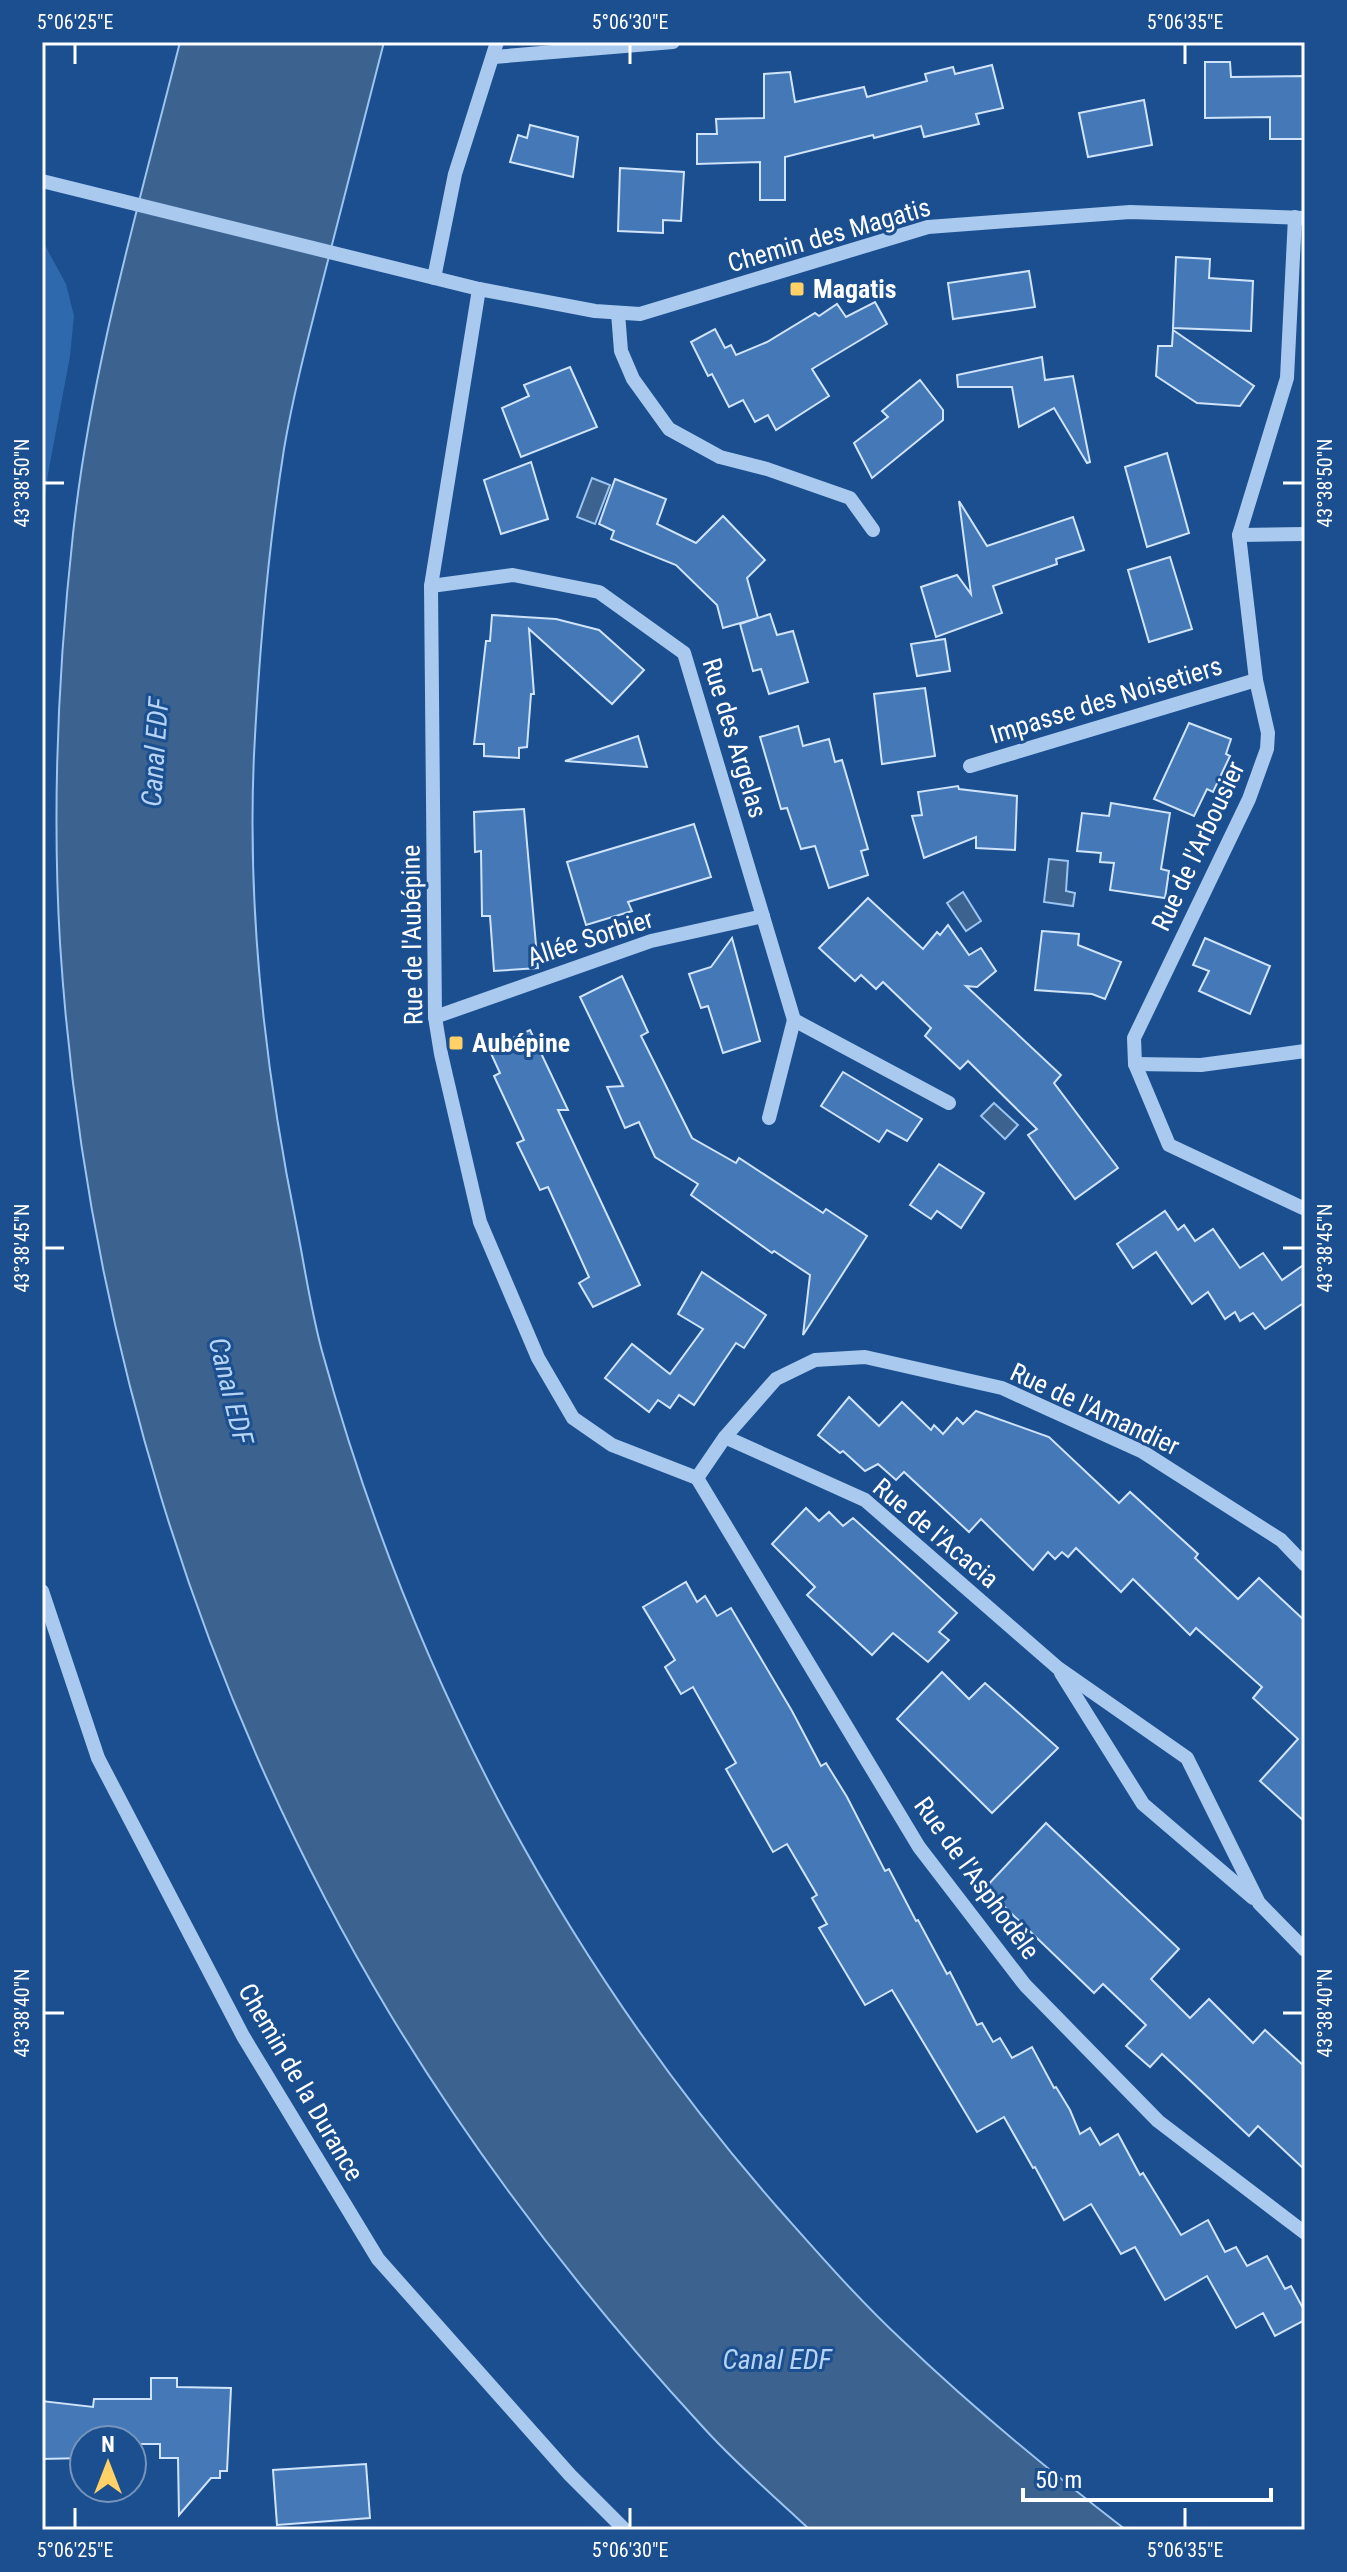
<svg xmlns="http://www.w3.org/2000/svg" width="1347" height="2572" viewBox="0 0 1347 2572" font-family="'Roboto Condensed',sans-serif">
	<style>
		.green { fill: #2e69ad }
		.water { fill: #3c6290; stroke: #9cc4f0; stroke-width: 2 }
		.building { fill: #4478b7; stroke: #cfe3fa; stroke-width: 2 }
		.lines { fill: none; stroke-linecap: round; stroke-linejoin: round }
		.minor { stroke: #a9c9ee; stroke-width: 14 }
		.ticks { fill: none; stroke: #fff; stroke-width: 3 }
		.poi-dot { fill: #ffd166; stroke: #1b4f8f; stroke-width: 3 }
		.labels { text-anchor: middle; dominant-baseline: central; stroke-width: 6; stroke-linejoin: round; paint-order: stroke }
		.street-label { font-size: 26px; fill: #fff; stroke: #1b4f8f }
		.poi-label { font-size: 26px; font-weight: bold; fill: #fff; stroke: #1b4f8f; text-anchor: start }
		.water-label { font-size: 28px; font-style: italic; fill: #b5d3f5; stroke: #1b4f8f }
		.neatline { fill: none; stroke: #fff; stroke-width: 3 }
		.ticks-label { font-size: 20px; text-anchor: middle; fill: #fff }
	</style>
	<rect width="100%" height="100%" fill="#1b4f8f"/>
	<polygon class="green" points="42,240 66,284 74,316 70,356 48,474 42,524"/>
	<g class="water">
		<path d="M180 42H384C364 119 345 196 325 272 310 331 294 390 284 449 268 550 259 654 254 755 247 911 266 1076 297 1228 305 1269 311 1311 322 1351 410 1670 560 1959 778 2208 818 2253 858 2299 902 2340 973 2408 1048 2470 1126 2530H810C774 2496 735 2463 702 2426 586 2300 479 2161 390 2014 196 1691 84 1318 60 943 52 807 58 670 73 534 91 367 139 205 180 42Z"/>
		<polygon points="592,478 610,485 595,524 577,517"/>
		<polygon points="1049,859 1068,861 1066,891 1075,893 1073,906 1044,902"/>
		<polygon points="963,892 981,921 966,931 947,903"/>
		<polygon points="994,1103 1018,1125 1005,1139 981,1116"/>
	</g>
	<g class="building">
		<polygon points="1205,62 1230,62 1231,77 1305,76 1305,139 1270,139 1270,117 1205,118"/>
		<polygon points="992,65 1003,108 976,114 979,124 924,137 921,126 874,138 873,135 785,157 785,200 760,200 760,162 697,164 697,134 717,134 716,119 764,118 764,74 790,72 795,102 864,87 867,97 927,81 925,74 953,67 955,74"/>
		<polygon points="1144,100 1152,145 1088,157 1079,113"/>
		<polygon points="530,125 578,137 573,177 510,162 518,135 527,138"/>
		<polygon points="620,168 684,172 681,221 663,220 663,233 618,231"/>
		<polygon points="1176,257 1210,259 1209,278 1253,281 1251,331 1173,328"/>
		<polygon points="1029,271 1035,307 953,319 948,283"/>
		<polygon points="875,302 887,324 812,369 829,396 776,430 768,415 755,422 743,400 729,407 712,374 708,376 691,342 715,329 725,348 731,345 736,355 767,342 815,313 819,316 837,304 846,317"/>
		<polygon points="1173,330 1254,386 1240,406 1197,403 1156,376 1158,346 1172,346"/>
		<polygon points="1042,357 1045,380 1073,376 1090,462 1087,463 1054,408 1019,427 1012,387 958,387 957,375"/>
		<polygon points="570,367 597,427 521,457 502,408 529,396 524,385"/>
		<polygon points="920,380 943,410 943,420 872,478 854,443 888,417 882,411"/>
		<polygon points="1167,453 1189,533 1147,547 1125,467"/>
		<polygon points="531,462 548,519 501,534 484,480"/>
		<polygon points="615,479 666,499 657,524 696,543 723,516 765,560 747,578 758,618 723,628 717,605 676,565 611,539 614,531 599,524"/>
		<polygon points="959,501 987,546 1073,517 1084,550 1056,559 1057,564 993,586 1002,613 936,637 921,587 957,575 971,594"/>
		<polygon points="1170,557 1192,629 1149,642 1128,570"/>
		<polygon points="770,614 777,635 793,631 808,682 769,694 761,669 753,671 740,624"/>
		<polygon points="492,615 556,619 599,630 644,670 612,704 529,629 534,694 531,694 527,747 519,748 519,758 484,756 484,744 474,744 486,641 490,641"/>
		<polygon points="945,639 950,671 917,676 911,644"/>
		<polygon points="925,688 935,756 882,764 874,694"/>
		<polygon points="1189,723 1231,739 1226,754 1230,756 1213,792 1207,789 1194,816 1154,799"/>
		<polygon points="798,726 803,746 829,739 835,762 842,760 868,849 861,851 868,875 829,888 815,846 801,849 787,808 781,809 760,737"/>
		<polygon points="638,736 647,767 565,761"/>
		<polygon points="958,786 959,789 1017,796 1015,850 976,848 976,837 924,858 912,816 922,815 918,792"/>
		<polygon points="1111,803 1170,813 1161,869 1169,871 1165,898 1110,890 1114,863 1100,862 1101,853 1077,851 1082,813 1109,816"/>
		<polygon points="524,809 538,968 494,971 490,916 482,916 481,851 475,852 474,812"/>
		<polygon points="694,824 711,877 628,902 632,911 586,925 567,862"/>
		<polygon points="868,898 923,949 937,932 940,935 948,925 969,955 981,948 996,971 977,987 966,986 1061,1075 1054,1083 1118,1168 1075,1199 1028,1135 1037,1129 968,1061 960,1069 925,1036 931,1028 883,982 876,989 861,975 855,981 819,948"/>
		<polygon points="1042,931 1079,934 1078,945 1121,962 1105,999 1092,994 1035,990"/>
		<polygon points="732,938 760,1041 723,1053 708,1006 701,1008 689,974 711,967"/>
		<polygon points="1205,938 1270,966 1250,1014 1199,991 1209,971 1193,965"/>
		<polygon points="622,976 648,1032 641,1036 692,1138 736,1163 739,1158 823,1213 826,1209 867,1236 803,1335 810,1275 774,1251 772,1253 691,1195 698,1184 655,1157 639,1122 625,1128 607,1087 623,1086 580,997"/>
		<polygon points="530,1030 568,1110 558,1110 640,1285 593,1307 579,1283 589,1277 548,1187 540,1190 517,1143 524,1140 494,1076 500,1073 489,1049"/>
		<polygon points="843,1072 922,1119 907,1141 887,1130 879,1142 821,1106"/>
		<polygon points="939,1164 984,1193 961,1228 937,1211 931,1219 910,1205"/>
		<polygon points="1165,1211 1178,1230 1184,1225 1195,1241 1213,1229 1240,1268 1263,1253 1282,1280 1305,1264 1305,1302 1265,1329 1253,1313 1240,1321 1235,1312 1225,1319 1208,1292 1192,1304 1156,1252 1133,1268 1117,1244"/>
		<polygon points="702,1272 766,1315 744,1348 736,1343 694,1405 679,1395 670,1408 658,1400 649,1412 605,1378 632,1344 670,1374 703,1329 678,1314"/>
		<polygon points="849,1397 879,1426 902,1402 931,1430 934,1425 943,1434 957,1418 963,1424 976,1411 1049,1437 1119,1503 1130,1492 1198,1554 1195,1558 1238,1599 1259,1578 1305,1621 1305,1822 1260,1781 1298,1739 1253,1698 1262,1687 1196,1628 1190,1635 1133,1579 1121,1592 1076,1548 1068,1557 1062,1552 1055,1559 1048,1552 1033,1570 981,1519 969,1532 904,1472 896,1480 878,1464 865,1471 843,1451 840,1453 818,1435"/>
		<polygon points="806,1508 819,1521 829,1512 843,1526 853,1518 957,1613 939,1632 949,1640 928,1662 893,1633 872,1655 807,1595 815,1587 772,1544"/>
		<polygon points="686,1582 697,1602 705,1596 717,1616 731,1608 792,1711 821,1766 826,1763 847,1797 885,1871 889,1869 916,1921 918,1920 947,1974 950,1972 977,2025 982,2023 993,2042 1000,2038 1012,2058 1032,2047 1054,2088 1056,2087 1070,2110 1080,2134 1090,2128 1100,2145 1118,2134 1140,2175 1143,2173 1181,2235 1208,2220 1225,2252 1236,2247 1247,2266 1267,2256 1285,2289 1291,2286 1305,2312 1305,2320 1275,2336 1263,2313 1236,2328 1207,2276 1165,2300 1135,2247 1121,2254 1091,2204 1064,2220 1035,2167 1033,2168 1004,2117 977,2132 892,1990 865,2005 819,1928 827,1924 812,1898 817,1895 787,1844 773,1852 726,1769 736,1763 693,1687 681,1694 665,1667 675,1660 643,1607"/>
		<polygon points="942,1672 969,1699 985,1683 1058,1748 992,1813 897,1719"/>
		<polygon points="1046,1823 1179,1949 1151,1979 1190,2018 1209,1999 1253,2043 1265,2030 1305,2067 1305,2170 1258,2126 1249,2136 1162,2054 1150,2067 1126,2046 1146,2025 1103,1984 1094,1993 985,1888"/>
		<polygon points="151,2378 177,2378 177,2387 231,2388 227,2471 220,2471 220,2478 211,2478 179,2515 178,2458 160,2458 160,2444 132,2444 132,2440 84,2440 84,2458 42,2459 42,2401 93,2407 94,2399 151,2399"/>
		<polygon points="366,2464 370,2518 277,2525 273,2470"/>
	</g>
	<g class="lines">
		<g class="minor">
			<polyline points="494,57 673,42"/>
			<polyline points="42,181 479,289 595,311 640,314 928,227 1130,212 1305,218"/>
			<polyline points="1295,217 1287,378 1239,535 1256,680 1268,733 1267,749 1249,799 1134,1038 1135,1064 1169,1145 1305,1209"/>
			<polyline points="434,278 455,174 497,42"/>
			<polyline points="479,289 431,586 435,1017 441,1054 480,1222 538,1358 573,1418 612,1445 697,1478"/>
			<polyline points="618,313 621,351 633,379 669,429 720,457 767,469 850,498 873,530"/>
			<polyline points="1239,535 1305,534"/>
			<polyline points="431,586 513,575 599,592 684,653 794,1020 949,1103"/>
			<polyline points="970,766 1256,680"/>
			<polyline points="435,1017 651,941 763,916"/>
			<polyline points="1135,1064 1201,1065 1305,1051"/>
			<polyline points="769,1118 794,1020"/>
			<polyline points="725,1437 865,1500 1058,1668 1187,1758 1259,1903 1305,1950"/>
			<polyline points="697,1478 919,1847 1025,1985 1158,2121 1305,2233"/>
			<polyline points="697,1478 725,1437 776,1379 815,1360 865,1357 1002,1388 1143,1452 1281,1540 1305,1565"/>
			<polyline points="42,1591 98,1758 243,2036 378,2259 570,2475 625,2530"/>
			<polyline points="1061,1673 1143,1804 1253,1898"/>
		</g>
	</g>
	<path class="ticks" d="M75 44V64M630 44V64M1185 44V64M44 483H64M1283 483H1303M44 1248H64M1283 1248H1303M44 2013H64M1283 2013H1303M75 2508V2528M630 2508V2528M1185 2508V2528"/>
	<g class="poi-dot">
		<rect x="789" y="281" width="16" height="16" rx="4"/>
		<rect x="448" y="1035" width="16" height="16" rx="4"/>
	</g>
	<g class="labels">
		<g class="street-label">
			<text transform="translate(829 235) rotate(-16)">Chemin des Magatis</text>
			<text transform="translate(1106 700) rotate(-17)">Impasse des Noisetiers</text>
			<text transform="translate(735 738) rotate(73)">Rue des Argelas</text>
			<text transform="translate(1198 846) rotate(-65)">Rue de l'Arbousier</text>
			<text transform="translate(412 935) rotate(-91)">Rue de l'Aubépine</text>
			<text transform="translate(590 938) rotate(-18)">Allée Sorbier</text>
			<text transform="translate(1095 1409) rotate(25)">Rue de l'Amandier</text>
			<text transform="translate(936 1533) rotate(40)">Rue de l'Acacia</text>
			<text transform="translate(977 1878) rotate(54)">Rue de l'Asphodèle</text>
			<text transform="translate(301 2082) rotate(60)">Chemin de la Durance</text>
		</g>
		<g class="poi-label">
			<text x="813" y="289">Magatis</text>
			<text x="472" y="1043">Aubépine</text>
		</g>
		<g class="water-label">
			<text transform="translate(155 752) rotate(-86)">Canal EDF</text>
			<text transform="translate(231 1391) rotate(76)">Canal EDF</text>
			<text x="777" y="2359">Canal EDF</text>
		</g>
	</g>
	<rect width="1347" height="2572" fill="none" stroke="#1b4f8f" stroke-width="88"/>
	<g transform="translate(108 2464)"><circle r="38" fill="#1b4f8f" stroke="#7695bc" stroke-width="2"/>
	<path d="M0-6L14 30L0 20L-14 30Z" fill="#ffd166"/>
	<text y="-12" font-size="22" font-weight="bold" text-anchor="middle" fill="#ffffff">N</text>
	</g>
	<path d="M1023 2488v12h248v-12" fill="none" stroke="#ffffff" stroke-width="4"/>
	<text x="1035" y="2488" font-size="24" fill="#ffffff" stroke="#1b4f8f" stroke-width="6" paint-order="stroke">50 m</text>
	<rect x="44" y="44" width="1259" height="2484" class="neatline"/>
	<g class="ticks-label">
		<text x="75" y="29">5°06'25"E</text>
		<text x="630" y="29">5°06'30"E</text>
		<text x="1185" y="29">5°06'35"E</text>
		<text transform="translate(22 483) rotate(-90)" y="7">43°38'50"N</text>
		<text transform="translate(1325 483) rotate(-90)" y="7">43°38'50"N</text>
		<text transform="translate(22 1248) rotate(-90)" y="7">43°38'45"N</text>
		<text transform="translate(1325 1248) rotate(-90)" y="7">43°38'45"N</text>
		<text transform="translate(22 2013) rotate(-90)" y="7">43°38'40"N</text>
		<text transform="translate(1325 2013) rotate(-90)" y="7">43°38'40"N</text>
		<text x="75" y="2557">5°06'25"E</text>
		<text x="630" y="2557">5°06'30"E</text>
		<text x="1185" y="2557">5°06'35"E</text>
	</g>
</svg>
